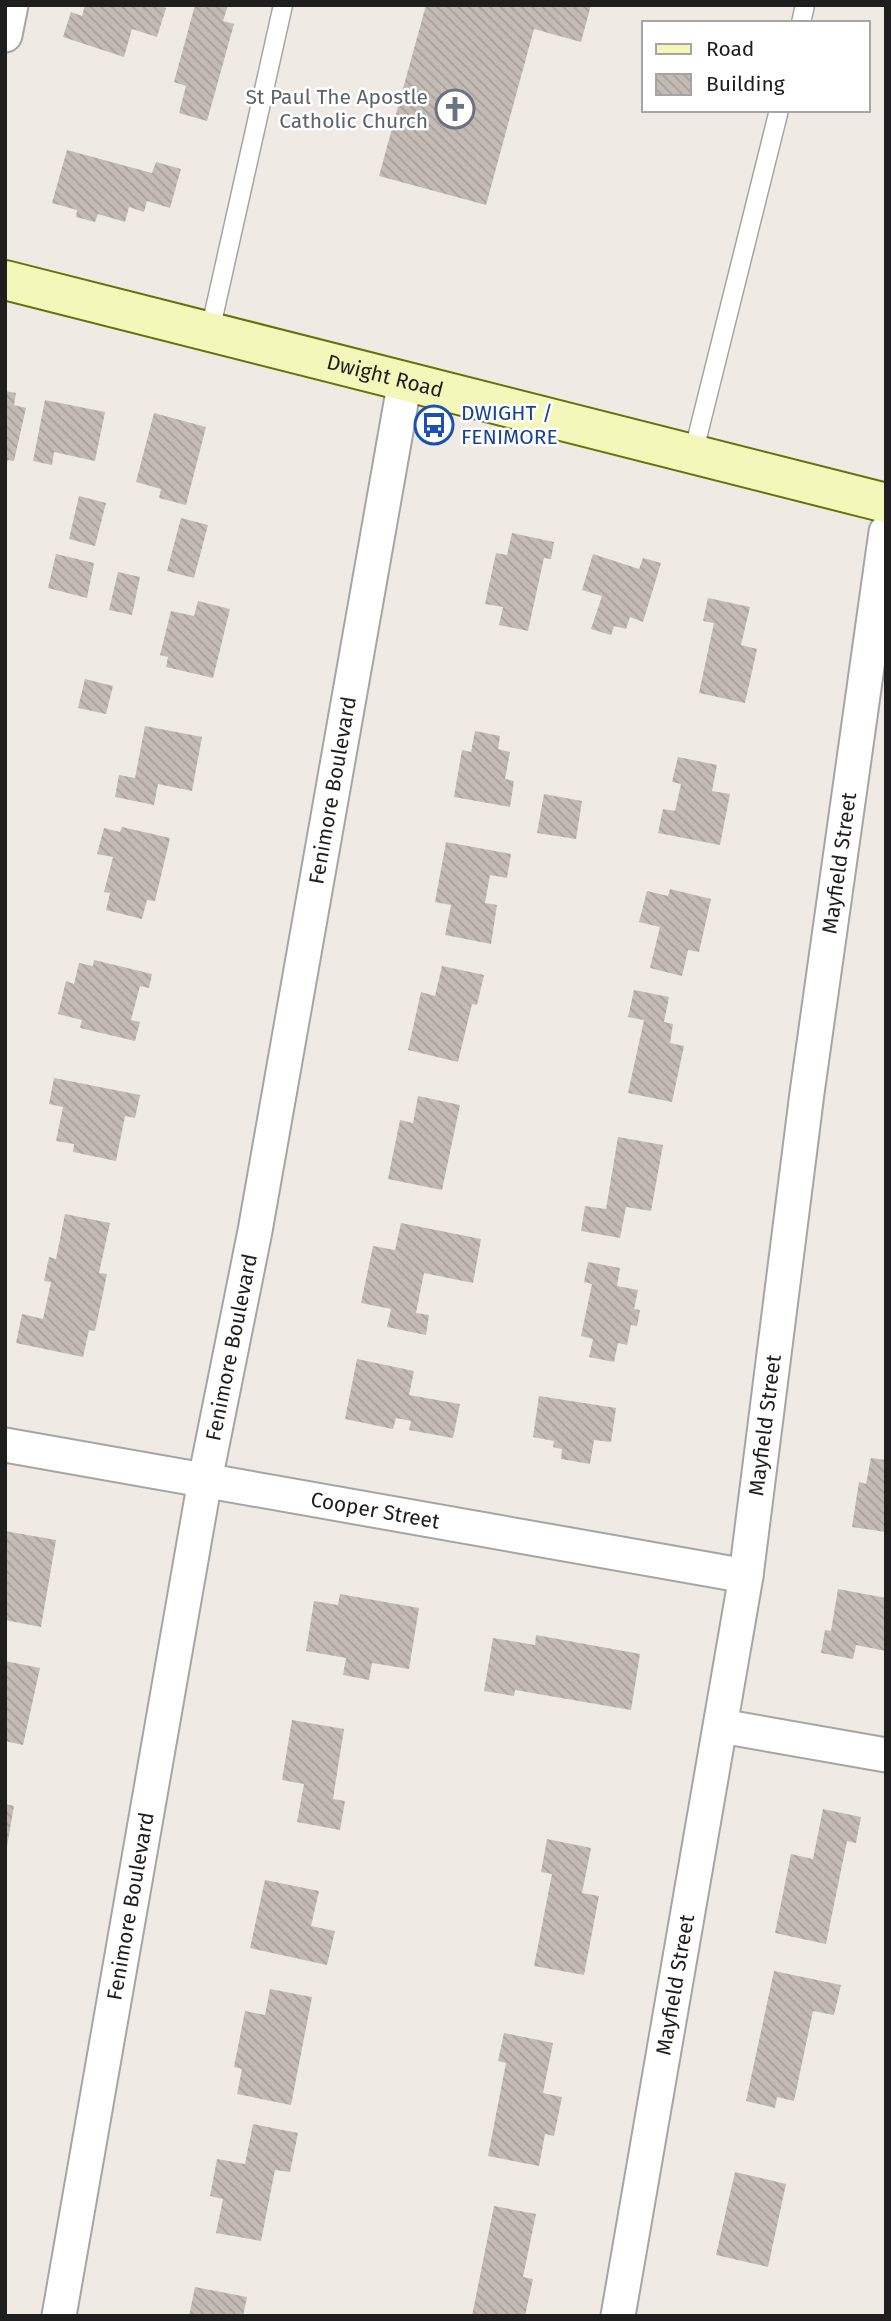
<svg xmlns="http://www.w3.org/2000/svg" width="891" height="2321" viewBox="0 0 891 2321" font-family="'Fira Sans',sans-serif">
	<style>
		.building { fill: url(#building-back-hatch) }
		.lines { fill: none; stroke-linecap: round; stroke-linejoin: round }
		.service-casing { stroke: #a5a5a5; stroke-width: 21 }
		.minor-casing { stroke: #a5a5a5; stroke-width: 37 }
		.secondary-casing { stroke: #667108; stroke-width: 42 }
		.service { stroke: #fff; stroke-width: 18 }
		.minor { stroke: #fff; stroke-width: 33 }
		.secondary { stroke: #f4f7ba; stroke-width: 38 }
		.labels { text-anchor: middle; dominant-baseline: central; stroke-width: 5; stroke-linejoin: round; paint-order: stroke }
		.worship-label { font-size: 21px; fill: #5b616d; stroke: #fff; text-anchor: end }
		.street-label { font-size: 21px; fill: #1e1e1e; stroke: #fff }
		.transit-label { font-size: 21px; fill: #164399; stroke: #fff; text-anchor: start }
	</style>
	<defs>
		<pattern id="building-back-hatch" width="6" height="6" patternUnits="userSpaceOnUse" patternTransform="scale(1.75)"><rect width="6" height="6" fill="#c3bbb4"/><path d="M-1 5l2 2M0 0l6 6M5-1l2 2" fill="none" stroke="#a7a09a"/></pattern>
	</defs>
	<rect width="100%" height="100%" fill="#efebe4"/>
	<g class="building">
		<polygon points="85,5 157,5 166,8 157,37 132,29 124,57 63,37 71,12 82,16"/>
		<polygon points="195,5 228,5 223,21 234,24 207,121 179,113 186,86 174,82"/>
		<polygon points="426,5 591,5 581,42 534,29 486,205 379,176"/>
		<polygon points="67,150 152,173 156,162 181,169 170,208 147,201 144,212 129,207 125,222 98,214 95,222 76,217 77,210 52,203"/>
		<polygon points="5,391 16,393 14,405 26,408 14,461 8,460 6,465"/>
		<polygon points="45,400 105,412 95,461 54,452 52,465 33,461"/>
		<polygon points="154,413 206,427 186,505 159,498 161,489 136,482"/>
		<polygon points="79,496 106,503 95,546 69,539"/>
		<polygon points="181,518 208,525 194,578 167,571"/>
		<polygon points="512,533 554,542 551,559 544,558 528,631 499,625 503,607 485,604 496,553 507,555"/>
		<polygon points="56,554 94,563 87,598 48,588"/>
		<polygon points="593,554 639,569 643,558 661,563 643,622 630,617 626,629 614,626 611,635 591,629 602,596 582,590"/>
		<polygon points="118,572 140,577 132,615 109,610"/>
		<polygon points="708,598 750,607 741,645 757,649 745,703 699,693 714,623 703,621"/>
		<polygon points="198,601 230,609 213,678 166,667 168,657 160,655 171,611 194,616"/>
		<polygon points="85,679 113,686 106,714 78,708"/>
		<polygon points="145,726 202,737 192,791 158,784 154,805 115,797 119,775 135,778"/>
		<polygon points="475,731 500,736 498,749 510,752 505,779 514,781 510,807 454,797 462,750 471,752"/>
		<polygon points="678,757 717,765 712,791 730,794 720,845 658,833 663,809 675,811 681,784 672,782"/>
		<polygon points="544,794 582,801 576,839 537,833"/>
		<polygon points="122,827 170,838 155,901 147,900 142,919 106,910 110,893 104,892 113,857 97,854 104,828 120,832"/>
		<polygon points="446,842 511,854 507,878 490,875 485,903 497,905 491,944 445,935 451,905 435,902"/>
		<polygon points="670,889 711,899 699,952 688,950 682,976 650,968 660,927 639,922 647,891 668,896"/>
		<polygon points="94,960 152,974 149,988 140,986 131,1020 140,1022 135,1041 80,1028 82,1020 58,1014 66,981 74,984 79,963 93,966"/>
		<polygon points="442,966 484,975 477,1005 472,1004 458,1062 408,1050 421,992 435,996"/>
		<polygon points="634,990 669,997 664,1022 673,1024 670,1043 684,1046 672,1102 628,1093 644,1020 628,1017"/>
		<polygon points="54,1078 140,1095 135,1118 125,1116 116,1161 73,1152 74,1144 56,1141 63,1107 49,1104"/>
		<polygon points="418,1096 460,1105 442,1190 388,1179 400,1120 413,1123"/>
		<polygon points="618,1137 663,1145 651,1211 626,1207 620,1238 581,1231 585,1206 606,1209"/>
		<polygon points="65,1214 110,1223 99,1273 107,1274 95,1331 89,1330 83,1357 16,1343 22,1314 43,1319 51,1282 44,1281 49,1257 56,1259"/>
		<polygon points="401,1223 481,1239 473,1283 424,1273 416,1313 429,1315 426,1335 387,1327 391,1309 361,1303 373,1246 395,1250"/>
		<polygon points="588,1262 620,1268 617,1286 638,1290 634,1309 640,1310 637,1326 631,1325 627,1345 618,1343 614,1362 589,1357 593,1339 581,1336 592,1284 584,1282"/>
		<polygon points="357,1359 414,1371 409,1395 460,1404 453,1438 409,1430 411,1421 396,1418 393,1429 345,1419"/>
		<polygon points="539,1396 616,1408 611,1442 594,1440 590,1464 561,1459 562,1449 553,1447 554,1441 533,1437"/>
		<polygon points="871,1458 886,1460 886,1532 852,1527 859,1482 866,1484"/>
		<polygon points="5,1531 56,1540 41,1627 5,1620"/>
		<polygon points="838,1589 886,1598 886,1651 856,1645 853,1659 821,1653 825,1630 831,1631"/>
		<polygon points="340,1594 419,1608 409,1669 372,1663 369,1680 343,1675 346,1658 306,1651 314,1601 338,1605"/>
		<polygon points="536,1635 640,1654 631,1710 515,1690 514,1696 484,1691 493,1638 535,1645"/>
		<polygon points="5,1661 40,1668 23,1745 5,1741"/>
		<polygon points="292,1720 344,1729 333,1799 345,1801 340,1830 297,1822 304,1784 282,1780"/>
		<polygon points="5,1804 14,1806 7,1846 5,1846"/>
		<polygon points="823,1809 861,1817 856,1843 847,1841 826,1944 775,1933 791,1854 813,1859"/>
		<polygon points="547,1839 591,1848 582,1893 599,1896 584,1975 534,1966 552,1874 541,1872"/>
		<polygon points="265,1880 319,1891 311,1926 335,1931 327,1965 250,1948"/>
		<polygon points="774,1971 841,1985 834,2015 813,2011 794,2101 777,2097 775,2108 746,2101"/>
		<polygon points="270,1989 312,1997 291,2105 237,2094 242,2069 234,2067 245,2011 265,2015"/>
		<polygon points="504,2033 553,2043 543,2093 562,2097 554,2136 545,2134 539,2166 488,2156 506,2063 498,2061"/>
		<polygon points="253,2124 298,2133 290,2172 275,2170 261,2241 216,2233 223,2199 210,2196 217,2159 245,2164"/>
		<polygon points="735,2172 786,2184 768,2267 716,2255"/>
		<polygon points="494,2206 536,2214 523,2277 533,2279 525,2316 472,2316"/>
		<polygon points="195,2287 247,2297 243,2316 189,2316"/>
	</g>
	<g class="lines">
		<defs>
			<g id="service">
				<polyline points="801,23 805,5"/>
				<polyline points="210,331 283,5"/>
				<polyline points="693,454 779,110"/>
			</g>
			<g id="minor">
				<polyline points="5,35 11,5"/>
				<path id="s1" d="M5 1445 746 1576"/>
				<polyline points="721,1726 886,1755"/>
				<path id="s2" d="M59 2316 205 1480 255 1231 405 380"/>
				<path id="s3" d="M618 2316 746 1576 807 1093 886 532"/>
			</g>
			<g id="secondary">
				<path id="s4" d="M5 280 886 503"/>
			</g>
		</defs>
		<use href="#service" class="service-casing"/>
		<use href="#minor" class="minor-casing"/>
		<use href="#secondary" class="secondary-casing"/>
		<use href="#service" class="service"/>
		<use href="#minor" class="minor"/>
		<use href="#secondary" class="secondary"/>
	</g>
	<defs>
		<symbol id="church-ring" viewBox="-11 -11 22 22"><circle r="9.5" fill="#fff" stroke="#6b7280" stroke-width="1.5"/><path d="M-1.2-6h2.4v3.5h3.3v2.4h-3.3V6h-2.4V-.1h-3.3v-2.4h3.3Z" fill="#6b7280"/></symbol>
		<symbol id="bus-ring" viewBox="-11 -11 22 22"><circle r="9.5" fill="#fff" stroke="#1a4fb4" stroke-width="1.5"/><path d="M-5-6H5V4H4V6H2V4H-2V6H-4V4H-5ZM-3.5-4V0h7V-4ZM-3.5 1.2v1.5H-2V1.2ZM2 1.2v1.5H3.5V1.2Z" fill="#1a4fb4"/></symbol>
	</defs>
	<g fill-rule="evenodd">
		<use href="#church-ring" x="433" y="87" width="44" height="44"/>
		<use href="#bus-ring" x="412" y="403" width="44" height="44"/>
	</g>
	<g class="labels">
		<g class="worship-label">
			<text x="428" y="97">St Paul The Apostle<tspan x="428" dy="24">Catholic Church</tspan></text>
		</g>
		<g class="street-label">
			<text stroke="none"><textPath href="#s4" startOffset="392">Dwight Road</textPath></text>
			<text stroke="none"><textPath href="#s2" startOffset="1550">Fenimore Boulevard</textPath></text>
			<text stroke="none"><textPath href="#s3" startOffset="1470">Mayfield Street</textPath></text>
			<text stroke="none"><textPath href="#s2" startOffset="984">Fenimore Boulevard</textPath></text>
			<text stroke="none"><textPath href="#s3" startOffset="903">Mayfield Street</textPath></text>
			<text stroke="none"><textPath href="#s1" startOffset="376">Cooper Street</textPath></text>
			<text stroke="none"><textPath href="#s2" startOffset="416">Fenimore Boulevard</textPath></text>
			<text stroke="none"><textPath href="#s3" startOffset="336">Mayfield Street</textPath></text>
		</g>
		<g class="transit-label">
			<text x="461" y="413">DWIGHT /<tspan x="461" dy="24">FENIMORE</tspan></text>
		</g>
	</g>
	<rect width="891" height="2321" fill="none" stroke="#1e1e1e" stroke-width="14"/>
	<rect x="642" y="21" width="228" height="91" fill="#ffffff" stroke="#a5a5a5" stroke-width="2"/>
	<rect x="656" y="44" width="35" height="10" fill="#f4f7ba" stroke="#a5a5a5" stroke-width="2"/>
	<text x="706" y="56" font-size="21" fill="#1e1e1e">Road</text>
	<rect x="656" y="74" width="35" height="21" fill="url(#building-back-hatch)" stroke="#a5a5a5" stroke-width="2"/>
	<text x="706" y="91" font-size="21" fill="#1e1e1e">Building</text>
</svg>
